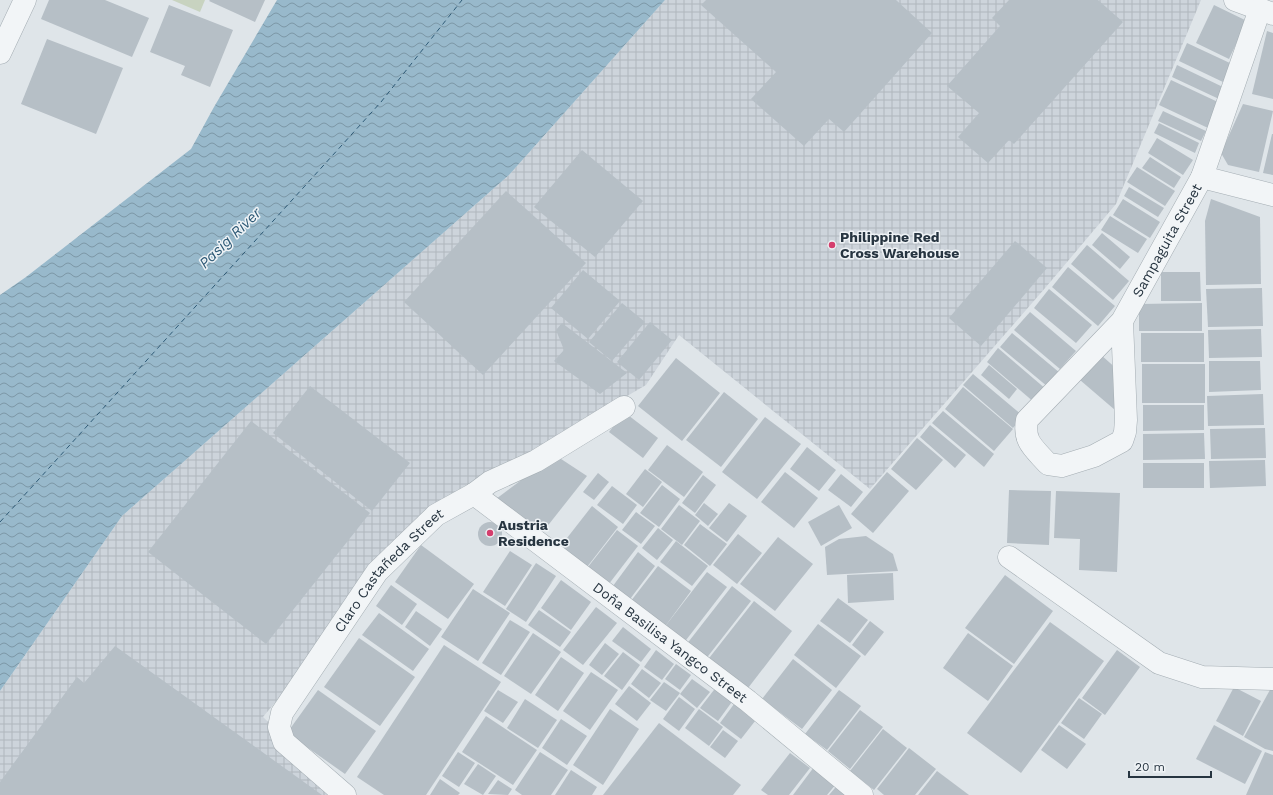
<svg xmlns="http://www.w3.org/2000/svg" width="1273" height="795" viewBox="0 0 1273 795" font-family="'Work Sans',sans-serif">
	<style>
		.industrial { fill: url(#industrial-grid) }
		.grass { fill: #c8d3c0 }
		.water { fill: url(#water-waves) }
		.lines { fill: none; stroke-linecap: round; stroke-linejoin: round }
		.ferry { stroke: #2f5b77; stroke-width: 1; stroke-dasharray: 5 4; stroke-linecap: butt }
		.building { fill: #b6bfc6 }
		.street-casing { stroke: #a4adb3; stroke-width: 23 }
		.street { stroke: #f2f5f7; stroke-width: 22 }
		.poi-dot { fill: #d43e6d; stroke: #eff3f6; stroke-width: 1.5 }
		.labels { text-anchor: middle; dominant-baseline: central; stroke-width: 3; stroke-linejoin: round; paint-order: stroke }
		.poi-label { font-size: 14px; font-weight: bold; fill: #273541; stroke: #eff3f6; text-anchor: start }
		.street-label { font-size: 14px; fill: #273541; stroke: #eff3f6 }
		.water-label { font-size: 15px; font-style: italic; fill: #2f5b77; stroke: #eff3f6 }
	</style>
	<defs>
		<pattern id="industrial-grid" width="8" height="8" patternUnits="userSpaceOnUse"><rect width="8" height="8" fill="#cdd4db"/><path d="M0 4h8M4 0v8" fill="none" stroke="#b0b7bd"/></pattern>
		<pattern id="water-waves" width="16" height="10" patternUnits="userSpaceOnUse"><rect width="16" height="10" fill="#98b9cb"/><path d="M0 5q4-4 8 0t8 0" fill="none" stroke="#7c97a6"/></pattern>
	</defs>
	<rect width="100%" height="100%" fill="#dfe5e9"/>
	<polygon class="industrial" points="665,0 1201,0 1116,204 1046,287 870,489 679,335 646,385 440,505 263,717 344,795 0,795 0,691 122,516 509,175"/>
	<polygon class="grass" points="172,0 205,0 200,12"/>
	<polygon class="water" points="277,0 665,0 509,175 122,516 0,691 0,295 26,277 191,149 214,107"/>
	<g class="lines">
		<polyline class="ferry" points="0,522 381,102 462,0"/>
	</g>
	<g class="building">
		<polygon points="49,0 105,0 149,18 132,57 41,19"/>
		<polygon points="210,0 265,0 255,22 209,1"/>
		<polygon points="706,0 896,0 932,33 844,132 829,119 804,146 751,99 776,72 701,5"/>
		<polygon points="1009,0 1098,0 1123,22 1014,144 1009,140 988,163 958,137 979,113 947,86 1000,26 992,18"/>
		<polygon points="169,5 233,30 210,87 181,75 185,66 150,52"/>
		<polygon points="1214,5 1247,21 1229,59 1196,43"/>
		<polygon points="1267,31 1273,33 1273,99 1252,94"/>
		<polygon points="47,39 123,68 96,134 21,104"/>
		<polygon points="1187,43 1232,64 1223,82 1179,61"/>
		<polygon points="1177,65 1225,88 1219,99 1172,77"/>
		<polygon points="1171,80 1220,103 1208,128 1159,105"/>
		<polygon points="1243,104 1273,111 1259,172 1228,165 1221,153"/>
		<polygon points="1163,111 1206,131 1201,141 1158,121"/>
		<polygon points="1159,123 1199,143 1195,153 1154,133"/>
		<polygon points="1272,134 1273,134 1273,175 1263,173"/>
		<polygon points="1157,138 1193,160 1183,175 1148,153"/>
		<polygon points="582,150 643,201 595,257 534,207"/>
		<polygon points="1150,157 1181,177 1174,188 1142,168"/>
		<polygon points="1137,167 1175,191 1165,206 1127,182"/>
		<polygon points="1129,187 1164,208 1158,217 1124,196"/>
		<polygon points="506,191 586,263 483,375 404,302"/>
		<polygon points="1123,199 1160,222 1150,238 1113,215"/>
		<polygon points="1211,199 1260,217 1261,284 1206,285 1205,221"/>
		<polygon points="1110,216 1147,239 1138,253 1101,230"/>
		<polygon points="1102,233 1130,257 1120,269 1092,245"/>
		<polygon points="1015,241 1047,268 981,346 949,318"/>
		<polygon points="1087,245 1129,281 1113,300 1071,264"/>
		<polygon points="1068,267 1115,306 1098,326 1052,287"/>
		<polygon points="583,270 620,301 588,339 551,308"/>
		<polygon points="1161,272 1200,272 1201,301 1161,301"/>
		<polygon points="1262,288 1263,326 1208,327 1206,289"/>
		<polygon points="1049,289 1092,325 1076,343 1034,308"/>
		<polygon points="622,303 645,322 612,361 589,342"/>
		<polygon points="1202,303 1202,331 1139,331 1139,304"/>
		<polygon points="1030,312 1076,351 1060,369 1014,330"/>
		<polygon points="650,322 672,340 639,380 617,362"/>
		<polygon points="562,323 627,373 600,394 554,361 564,350 556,330"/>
		<polygon points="1261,329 1262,357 1209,358 1208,330"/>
		<polygon points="1012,333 1060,373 1048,387 1000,347"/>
		<rect x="1141" y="333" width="63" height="29"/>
		<polygon points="998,348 1047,390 1035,403 987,362"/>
		<polygon points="1101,355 1118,370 1115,410 1080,380"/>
		<polygon points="676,358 720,393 682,441 638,406"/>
		<polygon points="1209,361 1260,361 1261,390 1209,392"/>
		<rect x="1142" y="364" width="63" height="39"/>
		<polygon points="989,365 1017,389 1009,399 981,375"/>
		<polygon points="973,374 1023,416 1013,428 963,385"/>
		<polygon points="310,386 410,463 372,511 273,433"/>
		<polygon points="963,387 1013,429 994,451 945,409"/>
		<polygon points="724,392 758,419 721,467 686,440"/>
		<polygon points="1263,394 1264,425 1208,426 1207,396"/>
		<polygon points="1143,405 1204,405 1204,430 1143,431"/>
		<polygon points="943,411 994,454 984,467 932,423"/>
		<polygon points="624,412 658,438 643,458 609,432"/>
		<polygon points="765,417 801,444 757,499 722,472"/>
		<polygon points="251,421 370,513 266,644 148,552"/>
		<polygon points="930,425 966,455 955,468 920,437"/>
		<polygon points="1265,428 1266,458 1211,459 1210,429"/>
		<polygon points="1204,433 1205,459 1143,460 1143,434"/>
		<polygon points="917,438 943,460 916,490 891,469"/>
		<polygon points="667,445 703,472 684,497 648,470"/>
		<polygon points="807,447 836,470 819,491 790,469"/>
		<polygon points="555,455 587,476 542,533 496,499"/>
		<polygon points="1265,460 1266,486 1210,488 1209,461"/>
		<rect x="1143" y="463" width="61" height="25"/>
		<polygon points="645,469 662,482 643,507 626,494"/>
		<polygon points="785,472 818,498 794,528 761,502"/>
		<polygon points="887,472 909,491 873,533 851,514"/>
		<polygon points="598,473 609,482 594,500 583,492"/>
		<polygon points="841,474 863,492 851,507 828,490"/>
		<polygon points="703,475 716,485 695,513 682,503"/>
		<polygon points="662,485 680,499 659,527 640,513"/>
		<polygon points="612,486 637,505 623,524 597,505"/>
		<polygon points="1009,490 1051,491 1049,545 1007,543"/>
		<polygon points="1056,491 1120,493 1117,572 1079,570 1080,539 1054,538"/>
		<polygon points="704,503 718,514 708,526 695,515"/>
		<polygon points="729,503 747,516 727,542 709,528"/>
		<polygon points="679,505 700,521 682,545 661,529"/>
		<polygon points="839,505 852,528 821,546 808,522"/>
		<polygon points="592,506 618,527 587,567 560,547"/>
		<polygon points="636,512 655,526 641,544 622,530"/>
		<circle cx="490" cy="534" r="12"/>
		<polygon points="700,524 727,544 710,566 684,545"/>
		<polygon points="658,528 673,540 657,560 642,548"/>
		<polygon points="617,530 638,546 605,589 584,572"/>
		<polygon points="738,534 762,553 737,584 713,565"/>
		<polygon points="866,536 893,554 898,571 827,575 825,547 839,539"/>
		<polygon points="778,537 813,564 775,611 740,584"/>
		<polygon points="676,541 708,566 692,586 660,562"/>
		<polygon points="421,545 474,584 448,619 395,582"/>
		<polygon points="510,551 532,565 505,606 483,592"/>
		<polygon points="638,552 655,566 627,603 610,590"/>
		<polygon points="536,563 556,576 526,622 506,609"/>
		<polygon points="658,566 691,591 661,632 627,606"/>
		<polygon points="707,572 727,587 683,644 663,629"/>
		<polygon points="893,573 894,600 848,603 847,575"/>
		<polygon points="1005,575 1053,611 1014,664 965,628"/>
		<polygon points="561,580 591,602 571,630 541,608"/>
		<polygon points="391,585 417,604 402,625 376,606"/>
		<polygon points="732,586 751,601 705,660 686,645"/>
		<polygon points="473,589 510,613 478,661 441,637"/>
		<polygon points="838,598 868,620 850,643 820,621"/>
		<polygon points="754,601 792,631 745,692 706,662"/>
		<polygon points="596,607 617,623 583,665 563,650"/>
		<polygon points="539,610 571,632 560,647 528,625"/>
		<polygon points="416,611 442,629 430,646 405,627"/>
		<polygon points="379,613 429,649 413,671 362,635"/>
		<polygon points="510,620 530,632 501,675 482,663"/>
		<polygon points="870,621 884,632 865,656 852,645"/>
		<polygon points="1050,622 1104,661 1021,773 967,733"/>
		<polygon points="818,624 861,656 836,688 794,655"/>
		<polygon points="623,627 651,649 641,662 612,641"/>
		<polygon points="533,633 561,652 531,694 504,676"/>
		<polygon points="968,633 1013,666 988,701 943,668"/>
		<polygon points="359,638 415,677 380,726 324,687"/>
		<polygon points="605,643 619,654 602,675 589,665"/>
		<polygon points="444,645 501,682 426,795 384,795 357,777"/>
		<polygon points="115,646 322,795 0,795 0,782 77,677 84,683"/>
		<polygon points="656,650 674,664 662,680 644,667"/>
		<polygon points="1117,650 1140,667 1105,715 1082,698"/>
		<polygon points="623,652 640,665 622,690 604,676"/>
		<polygon points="561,657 584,673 558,711 535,695"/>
		<polygon points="793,659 832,690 802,729 762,699"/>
		<polygon points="676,664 691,675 680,690 665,679"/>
		<polygon points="642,669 661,683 649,698 631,684"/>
		<polygon points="591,672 618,690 590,730 563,711"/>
		<polygon points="692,679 710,692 697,708 680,694"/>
		<polygon points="664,682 680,693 666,711 650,700"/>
		<polygon points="629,686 651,703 637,721 615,704"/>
		<polygon points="717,686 734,699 718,721 700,708"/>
		<polygon points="1234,687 1261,701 1243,736 1216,721"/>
		<polygon points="1271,688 1273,689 1273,751 1265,749 1244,737"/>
		<polygon points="318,690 376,731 345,774 287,733"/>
		<polygon points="498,690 518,702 503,723 484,711"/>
		<polygon points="839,690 861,706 827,750 805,734"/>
		<polygon points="679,697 695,709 679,731 663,719"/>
		<polygon points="1079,698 1102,714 1084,739 1061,723"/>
		<polygon points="525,699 557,720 538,748 507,728"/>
		<polygon points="737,700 759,716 741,739 720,723"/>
		<polygon points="610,709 639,729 603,785 573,765"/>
		<polygon points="699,709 723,727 709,746 685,728"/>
		<polygon points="860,710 883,727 850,769 828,751"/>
		<polygon points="486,716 537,750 513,785 462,752"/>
		<polygon points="561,719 587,736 567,765 542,748"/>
		<polygon points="659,723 741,785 733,795 603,795"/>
		<polygon points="1059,725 1086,744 1067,769 1041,750"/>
		<polygon points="1214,725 1262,751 1245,784 1196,759"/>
		<polygon points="883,729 907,748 874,790 850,771"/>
		<polygon points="723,730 738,741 725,758 710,747"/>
		<polygon points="909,748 936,769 915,795 884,795 877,789"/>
		<polygon points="458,752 475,763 459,787 442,776"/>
		<polygon points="540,752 568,770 551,795 522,795 515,790"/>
		<polygon points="1265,752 1273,755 1273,795 1246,795"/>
		<polygon points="790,753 810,768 789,795 768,795 761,790"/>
		<polygon points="478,764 496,776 483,795 464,784"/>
		<polygon points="814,767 836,784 827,795 793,795"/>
		<polygon points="571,770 597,787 592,795 555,795"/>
		<polygon points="937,771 969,795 918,795"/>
		<polygon points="440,779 460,793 458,795 430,795"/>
		<polygon points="498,780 512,789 508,795 488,794"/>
		<polygon points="840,782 857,795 829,795"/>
	</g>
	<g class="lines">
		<defs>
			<g id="street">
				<polyline points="1235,0 1273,14"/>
				<polyline points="0,53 25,0"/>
				<polyline points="1202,177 1273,195"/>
				<path id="s1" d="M1122 321 1126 420 1125 432 1122 441 1094 456 1062 466 1048 464C1034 448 1023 442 1027 420L1122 321 1202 177 1260 9"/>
				<path id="s2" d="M474 494 748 701 862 795"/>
				<polyline points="1009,557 1159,663 1202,677 1273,679"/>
				<path id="s3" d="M345 795 284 742 279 727 282 713 377 572 436 515 474 494 490 482 536 461 624 407"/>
			</g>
		</defs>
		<use href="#street" class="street-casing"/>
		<use href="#street" class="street"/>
	</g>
	<g class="poi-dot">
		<circle cx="832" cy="245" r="4"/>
		<circle cx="490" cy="533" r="4"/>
	</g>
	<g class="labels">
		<g class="poi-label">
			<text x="840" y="237">Philippine Red<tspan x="840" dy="16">Cross Warehouse</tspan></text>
			<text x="498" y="525">Austria<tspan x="498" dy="16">Residence</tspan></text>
		</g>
		<g class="street-label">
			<text stroke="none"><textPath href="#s1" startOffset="481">Sampaguita Street</textPath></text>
			<text stroke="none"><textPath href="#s3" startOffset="290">Claro Castañeda Street</textPath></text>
			<text stroke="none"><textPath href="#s2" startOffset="246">Doña Basilisa Yangco Street</textPath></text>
		</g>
		<g class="water-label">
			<text transform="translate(230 238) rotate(-44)">Pasig River</text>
		</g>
	</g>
	<path d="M1129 771v6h82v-6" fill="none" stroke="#273541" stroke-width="2"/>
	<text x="1135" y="771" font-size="12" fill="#273541" stroke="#eff3f6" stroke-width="3" paint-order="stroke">20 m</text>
</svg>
